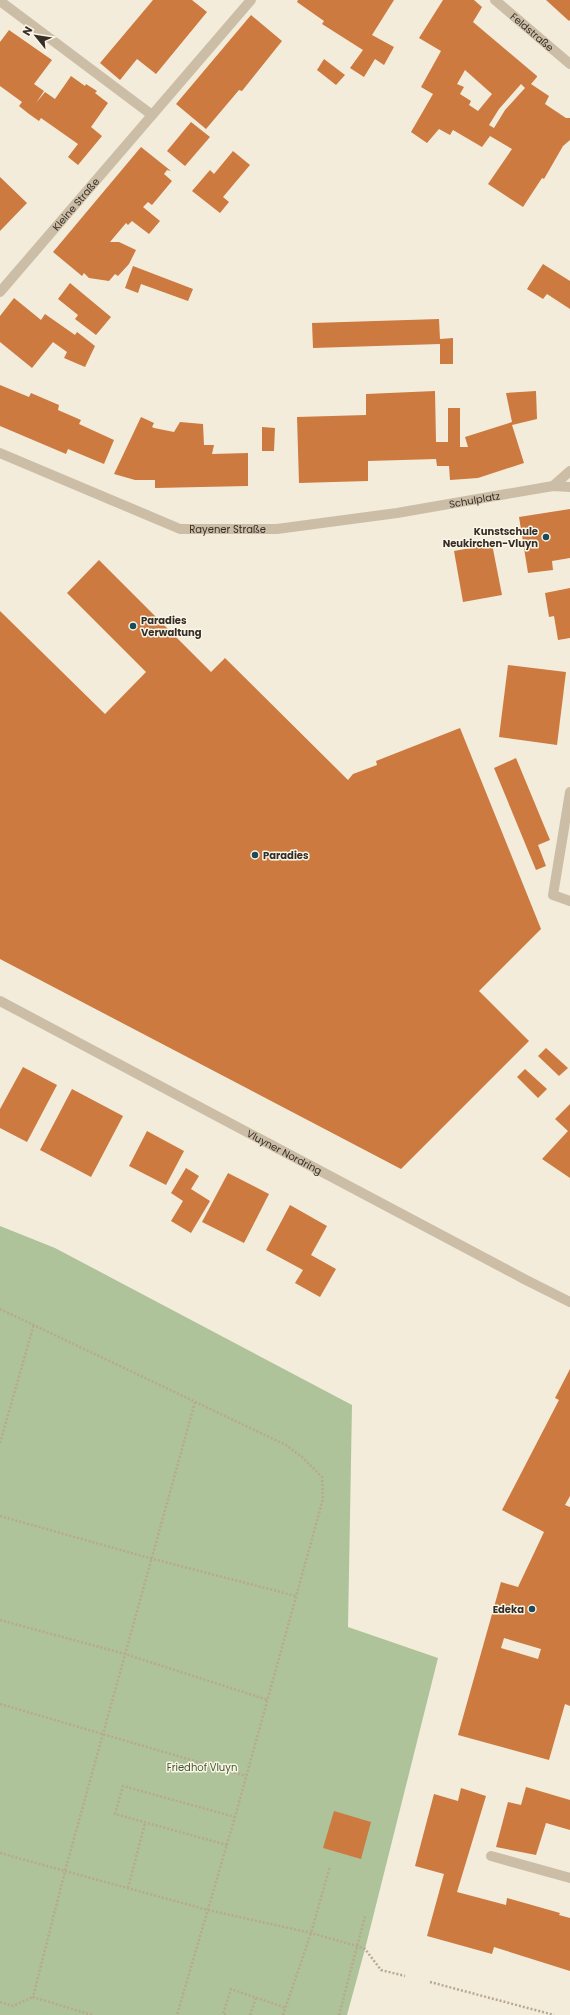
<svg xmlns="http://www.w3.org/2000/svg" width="570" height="2015" viewBox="0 0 570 2015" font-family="Poppins,sans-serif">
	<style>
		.green { fill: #aec39a }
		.building { fill: #cc7a3f; fill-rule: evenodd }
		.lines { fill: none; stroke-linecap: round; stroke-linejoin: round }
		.path { stroke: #b8a890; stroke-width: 2.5; stroke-dasharray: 2 2; stroke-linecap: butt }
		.service { stroke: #ccbea6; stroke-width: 10 }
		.minor { stroke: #ccbea6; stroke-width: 10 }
		.tertiary { stroke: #ccbea6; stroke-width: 10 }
		.poi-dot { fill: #1a4c5b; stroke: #faf5e7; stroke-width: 1.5 }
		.labels { text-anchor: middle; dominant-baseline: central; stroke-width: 3; stroke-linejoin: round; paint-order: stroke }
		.street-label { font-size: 10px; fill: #372f27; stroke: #faf5e7 }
		.poi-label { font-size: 10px; font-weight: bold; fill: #372f27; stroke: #faf5e7; text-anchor: end }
		.park-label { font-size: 10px; fill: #3e572a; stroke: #faf5e7 }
	</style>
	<rect width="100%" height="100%" fill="#f3ecdb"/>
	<polygon class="green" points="0,1226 55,1248 352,1405 348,1627 438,1658 365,1949 347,2015 0,2015"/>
	<g class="building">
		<polygon points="153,0 192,0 207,12 156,74 137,59 120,80 100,63"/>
		<polygon points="298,0 394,0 372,35 394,47 384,65 375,59 364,77 350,68 363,50 322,24 324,21 297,2"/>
		<path d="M443 0H474L482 7 473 22 537 76V77L531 84 549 96 545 104 566 118H570V140L563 146 544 179 542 178 523 207 488 184 512 149 490 136 482 147 453 130 450 135 439 129 427 143 411 132 433 94 421 87 441 51 419 38ZM465 70 492 94 478 111 469 105 471 101 460 94 464 87 457 84ZM521 84 525 88 505 110 494 128 489 125 499 109Z"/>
		<polygon points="546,0 570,0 570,20 569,21"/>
		<polygon points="251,15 282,41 242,91 239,90 206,129 176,104"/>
		<polygon points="9,30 52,60 34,84 44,91 36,103 45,92 55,99 71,76 85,86 86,84 97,91 95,93 108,103 91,127 102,136 78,165 68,157 78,144 41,118 39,121 29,114 19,106 22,102 0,86 0,42"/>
		<polygon points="324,59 345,75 336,85 317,70"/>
		<polygon points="191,122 210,137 185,166 167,151"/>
		<polygon points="141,147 171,171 167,170 164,174 172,181 152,205 148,202 143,207 160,221 149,234 132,221 128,225 126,223 110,242 119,242 136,250 129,264 118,276 115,274 109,281 89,278 84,273 82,276 53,252"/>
		<polygon points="233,151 250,165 223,197 229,202 220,213 192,191 210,170 214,174"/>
		<polygon points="0,177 27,203 0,231"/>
		<polygon points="543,264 570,281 570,309 547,294 543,299 527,289"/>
		<polygon points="133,266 193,289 188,301 141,284 138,293 125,288"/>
		<polygon points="70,283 111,317 96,335 75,319 78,315 58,299"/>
		<polygon points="14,298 41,320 45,314 75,335 77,332 95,346 85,367 64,358 67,352 53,342 32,368 0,342 0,316"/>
		<polygon points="439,319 440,339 453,338 453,364 440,364 440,344 313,348 312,323"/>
		<polygon points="0,385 29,397 31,393 59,405 58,410 81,420 79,424 114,440 104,464 68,449 66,454 0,426"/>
		<polygon points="435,391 436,442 448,442 448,408 460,408 460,447 468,447 465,437 512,422 506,393 536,391 537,419 512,425 524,463 478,478 450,480 449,466 437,466 436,459 368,461 368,481 299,483 297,417 366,415 366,394"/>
		<polygon points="141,417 154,423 152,427 154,428 174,432 180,422 203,424 204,445 214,445 212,454 248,453 248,486 155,488 155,480 135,480 114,474"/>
		<polygon points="262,427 275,428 274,451 262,451"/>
		<polygon points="570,509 570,558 552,561 553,570 528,573 519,517"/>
		<polygon points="492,544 502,595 463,602 454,551"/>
		<polygon points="99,560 211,672 225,658 348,780 353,774 377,765 376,761 460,728 541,929 479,991 529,1041 401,1169 0,959 0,611 105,714 146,672 67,593"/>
		<polygon points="570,588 570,638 558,640 554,616 549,617 545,593"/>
		<polygon points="508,665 566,672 557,745 499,737"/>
		<polygon points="516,758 550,840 538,845 546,866 536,870 494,768"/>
		<polygon points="546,1048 568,1068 559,1076 538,1056"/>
		<polygon points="23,1067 57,1085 27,1142 0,1128 0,1109"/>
		<polygon points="525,1069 547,1089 538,1098 517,1077"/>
		<polygon points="72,1089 123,1116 91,1177 40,1150"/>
		<polygon points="570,1104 570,1178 542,1159 568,1131 555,1119"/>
		<polygon points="147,1131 184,1151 166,1185 129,1166"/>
		<polygon points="186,1168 199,1176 191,1189 210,1201 191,1233 171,1221 183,1201 171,1193"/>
		<polygon points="228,1173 269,1194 244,1243 202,1222"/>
		<polygon points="290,1205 327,1226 311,1255 336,1269 320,1297 295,1283 303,1270 266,1250"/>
		<path d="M570 1369V1496L565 1505 570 1507V1706L565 1704 549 1760 458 1735 501 1582 518 1587 544 1532 502 1510 559 1400 555 1398ZM504 1638 541 1649 538 1659 501 1648Z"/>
		<polygon points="526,1787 570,1800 570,1830 546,1823 536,1855 496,1847 508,1802 521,1805"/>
		<polygon points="461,1788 486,1796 457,1892 506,1905 507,1898 560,1913 559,1915 570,1918 570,1971 494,1947 492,1954 427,1936 444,1874 415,1866 434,1794 458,1801"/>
		<polygon points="334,1811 371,1822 361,1859 323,1848"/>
	</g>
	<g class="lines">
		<g class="path">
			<polyline points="0,1309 286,1445 302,1457 322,1477 323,1499 235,1817 177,2015"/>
			<polyline points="0,1443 34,1324"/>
			<polyline points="0,1516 153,1559 296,1596"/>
			<polyline points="0,1620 125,1654 268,1700"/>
			<polyline points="0,1704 246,1776"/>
			<polyline points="227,1845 115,1814 123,1786 235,1817"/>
			<polyline points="0,1853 65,1871 195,1402"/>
			<polyline points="128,1888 145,1823"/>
			<polyline points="430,1982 554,2015"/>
			<polyline points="0,2002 13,2006 33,1997"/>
			<polyline points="92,2015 33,1997 65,1871 208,1910 311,1933 357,1946 365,1949 381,1970 405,1976"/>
			<polyline points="226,2015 223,2014 231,1989 286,2008"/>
			<polyline points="250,2015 256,1998"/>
			<polyline points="283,2015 311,1933 330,1866"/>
			<polyline points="339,2015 365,1916"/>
		</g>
		<g class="service">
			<polyline points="570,792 553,895 570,901"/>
			<polyline points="491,1856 570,1878"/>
		</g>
		<g class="minor">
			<path id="s1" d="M495 0 570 64"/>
			<polyline points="0,1 152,115"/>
			<path id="s2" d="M0 292 251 0"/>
			<path id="s3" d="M0 453 180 529H277L397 513 553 486 570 487"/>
			<polyline points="553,486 570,471"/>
		</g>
		<path class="tertiary" id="s4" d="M0 1001 526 1280 570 1302"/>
	</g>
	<g class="poi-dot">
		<circle cx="546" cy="537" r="4"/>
		<circle cx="133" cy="626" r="4"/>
		<circle cx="255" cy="855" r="4"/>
		<circle cx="532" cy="1609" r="4"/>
	</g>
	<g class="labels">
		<g class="street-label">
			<text stroke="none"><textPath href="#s1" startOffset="49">Feldstraße</textPath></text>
			<text stroke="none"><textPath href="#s2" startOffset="116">Kleine Straße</textPath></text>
			<text stroke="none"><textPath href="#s3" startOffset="492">Schulplatz</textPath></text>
			<text stroke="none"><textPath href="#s3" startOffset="243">Rayener Straße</textPath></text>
			<text stroke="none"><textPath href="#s4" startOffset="322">Vluyner Nordring</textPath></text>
		</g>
		<g class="poi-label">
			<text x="538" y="531">Kunstschule<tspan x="538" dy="12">Neukirchen-Vluyn</tspan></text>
			<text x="141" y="620" text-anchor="start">Paradies<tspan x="141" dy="12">Verwaltung</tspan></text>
			<text x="263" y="855" text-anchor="start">Paradies</text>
			<text x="524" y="1609">Edeka</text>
		</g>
		<g class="park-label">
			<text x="202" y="1767">Friedhof Vluyn</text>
		</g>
	</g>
	<g transform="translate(36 36) rotate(300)" stroke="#faf5e7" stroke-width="3" paint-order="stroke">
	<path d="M0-3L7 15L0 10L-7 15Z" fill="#372f27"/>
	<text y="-6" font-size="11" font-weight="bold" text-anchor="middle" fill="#372f27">N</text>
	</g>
</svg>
